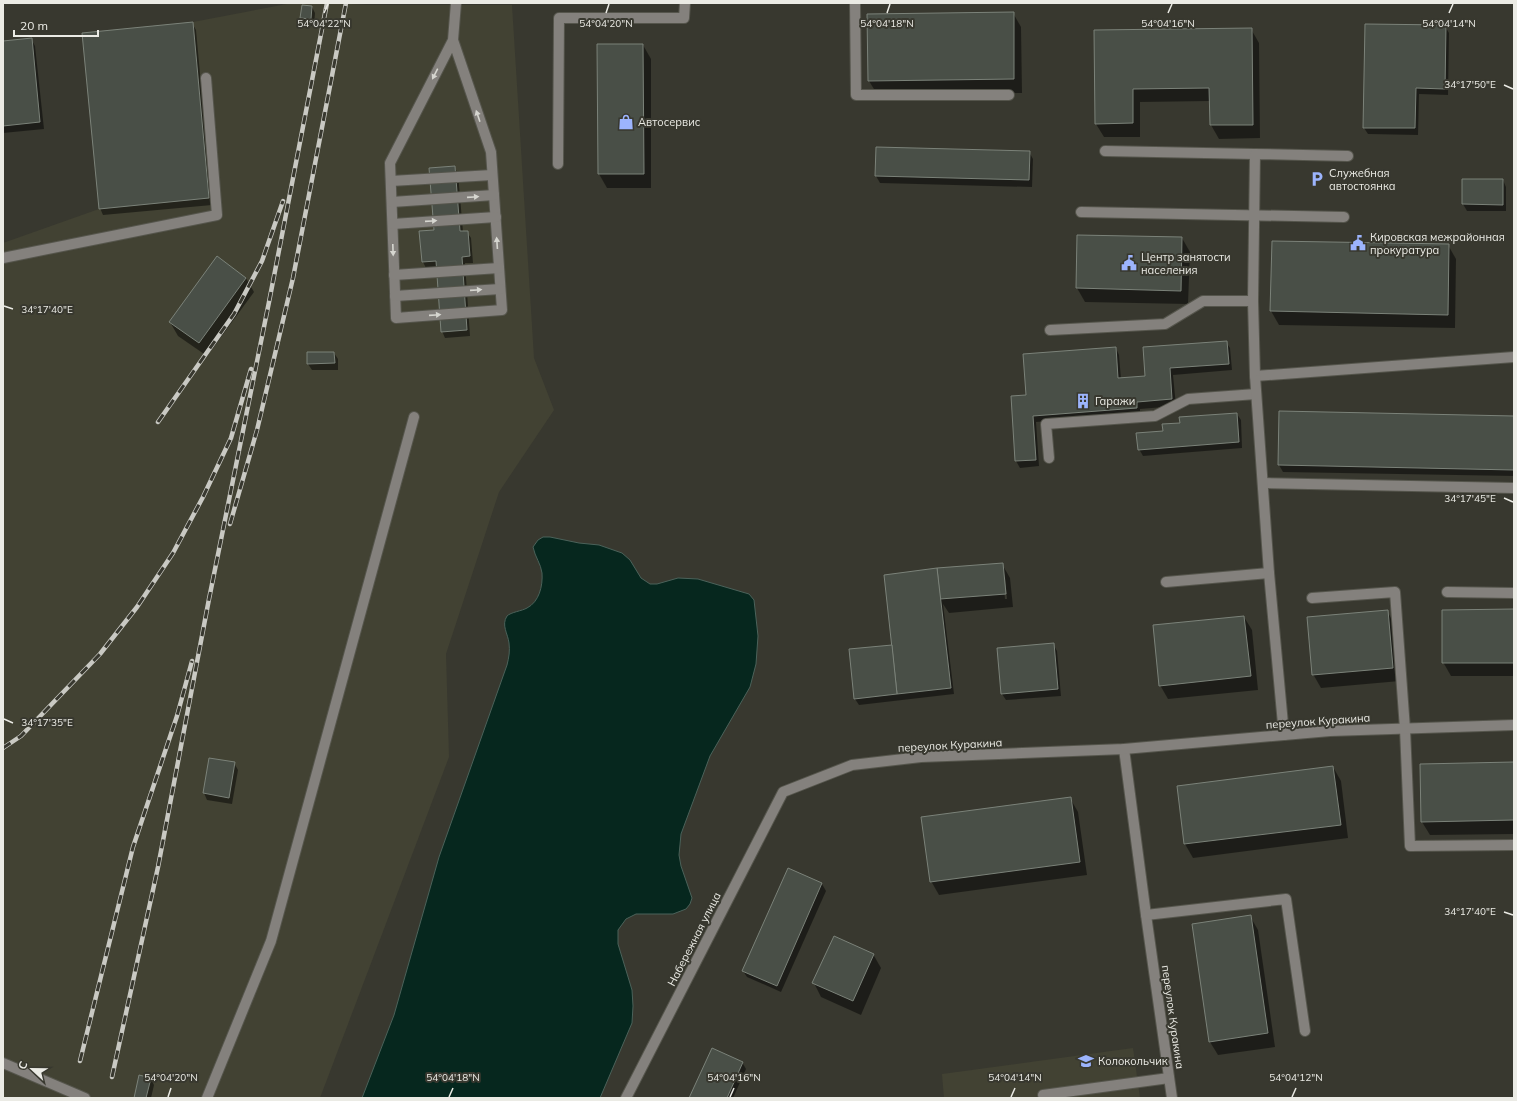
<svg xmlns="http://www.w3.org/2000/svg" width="1517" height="1101" viewBox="0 0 1517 1101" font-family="Mulish,sans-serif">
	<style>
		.built { fill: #424233 }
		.water { fill: #06271e; stroke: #4b625a }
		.shadow { fill: #0007; fill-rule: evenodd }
		.building { fill: #494f47; stroke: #7b8279 }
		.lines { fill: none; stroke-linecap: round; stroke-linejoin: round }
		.minor-casing { stroke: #55554c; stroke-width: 12 }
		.minor { stroke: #84817d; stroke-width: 10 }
		.rail-casing { stroke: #c9c9c3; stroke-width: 4.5 }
		.rail { stroke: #38382f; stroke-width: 3; stroke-dasharray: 9; stroke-linecap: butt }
		.oneway { fill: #d6d6d0 }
		.ticks { fill: none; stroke: #ebebe5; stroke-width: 1.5 }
		.labels { text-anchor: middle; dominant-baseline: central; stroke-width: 4; stroke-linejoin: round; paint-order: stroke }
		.poi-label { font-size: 11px; fill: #ebebe5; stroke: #38382f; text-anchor: start }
		.street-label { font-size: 11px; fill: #ebebe5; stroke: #38382f }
		.ticks-label { font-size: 10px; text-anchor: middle; fill: #ebebe5; stroke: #38382f; stroke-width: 4; stroke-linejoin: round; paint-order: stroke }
	</style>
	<rect width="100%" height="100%" fill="#38382f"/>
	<g class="built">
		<polygon points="292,3 336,3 368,5 512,5 534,358 554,410 499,492 446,654 449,757 320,1098 3,1098 3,243 99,209 82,33 193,22"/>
		<polygon points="1133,1048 1140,1098 944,1098 942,1074"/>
	</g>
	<path class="water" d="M543 537H550L579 543 599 545 622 553 630 560 641 578 650 584H657L678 578 698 579 749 594 754 600 758 636 756 664 750 687 710 756 681 834 679 855 681 866 692 898 690 904 686 909 673 914H636L626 919 618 930V944L632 990 633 1006 632 1023 600 1098H362L394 1015 439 857 507 665C509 657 510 651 509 643 508 634 501 625 507 616 511 612 522 611 527 608 539 602 543 586 542 573 541 564 535 557 533 547L538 540Z"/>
	<g class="shadow">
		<polygon points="303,6 312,7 315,13 314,26 305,25 301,18"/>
		<polygon points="1013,13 1021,27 1022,93 877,94 869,81"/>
		<polygon points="192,23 196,30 212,205 103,215 100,208"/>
		<polygon points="1445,26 1449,33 1448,95 1419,94 1418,135 1368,134 1364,128"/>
		<polygon points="1251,29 1259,43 1260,138 1219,139 1211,125 1210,101 1140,102 1140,137 1104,137 1096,124 1095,31"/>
		<polygon points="31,39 35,46 44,129 3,133 3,42"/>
		<polygon points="598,45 643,45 651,59 651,188 607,188 599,174"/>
		<polygon points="1029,152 1033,159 1032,187 880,183 876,176"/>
		<polygon points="454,167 458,173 463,232 467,232 471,238 473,263 465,263 470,336 445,338 442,331 437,268 426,268 423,262 435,231"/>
		<polygon points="1503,180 1506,187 1506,211 1467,211 1463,204"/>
		<polygon points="1182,238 1190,252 1188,304 1085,302 1077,288"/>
		<polygon points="1273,242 1448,245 1456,259 1455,328 1279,325 1271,311"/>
		<polygon points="246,278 254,292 207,356 178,336 170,322"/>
		<polygon points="1226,342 1230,348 1232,370 1173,375 1176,406 1140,409 1140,414 1036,422 1039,466 1020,468 1016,461 1012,397 1027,396 1116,348 1119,355 1121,379 1146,377"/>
		<polygon points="334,353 338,359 338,370 312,370 308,364"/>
		<polygon points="1237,414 1241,420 1242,448 1143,456 1139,449 1164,432 1181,424"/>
		<polygon points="1514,417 1514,476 1283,472 1279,465"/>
		<path d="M1002 564 1010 578 1013 607 949 613 943 604 954 694 859 705 855 699 893 646 886 576ZM1003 577H1005L1007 599H1005Z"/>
		<polygon points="1514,610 1514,676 1451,676 1443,662"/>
		<polygon points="1387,611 1395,625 1400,681 1321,688 1313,674"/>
		<polygon points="1244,617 1252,630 1258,690 1168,699 1160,685"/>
		<polygon points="1053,644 1057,651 1061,696 1006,700 1002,694"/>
		<polygon points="234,763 238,770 232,804 207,800 204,793"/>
		<polygon points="1514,763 1514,834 1430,835 1422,822"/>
		<polygon points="1333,767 1341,781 1348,838 1193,858 1185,844 1178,787"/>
		<polygon points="1070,798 1078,812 1087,875 939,895 931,881"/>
		<polygon points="788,869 822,884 826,891 781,992 747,977 743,971"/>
		<polygon points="1250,916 1258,930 1275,1047 1218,1055 1210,1042"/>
		<polygon points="873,954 881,968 861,1015 821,997 814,983"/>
		<polygon points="742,1062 746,1069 733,1098 690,1098"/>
		<polygon points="151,1079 154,1085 151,1098 135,1098"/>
	</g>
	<g class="building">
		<polygon points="302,5 312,6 311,19 300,18"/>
		<polygon points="1014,12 1014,79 868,81 867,14"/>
		<polygon points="193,22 209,198 99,209 82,33"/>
		<polygon points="1365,24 1446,25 1445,89 1416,88 1415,128 1363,128"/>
		<polygon points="1252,28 1253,125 1210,125 1209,88 1133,89 1133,123 1095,124 1094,30"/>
		<polygon points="32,38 40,122 3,126 3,41"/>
		<polygon points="597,44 643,44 644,174 598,174"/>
		<polygon points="876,147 1030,151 1029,180 875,176"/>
		<polygon points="455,166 460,231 468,231 470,256 462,257 467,330 441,332 436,261 422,262 419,231 434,230 429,168"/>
		<polygon points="1462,179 1503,179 1503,205 1462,204"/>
		<polygon points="1077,235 1182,237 1181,291 1076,288"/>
		<polygon points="1272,241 1449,244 1448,315 1270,311"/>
		<polygon points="217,256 246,278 199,343 169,322"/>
		<polygon points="1227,341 1229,364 1170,368 1172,399 1137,402 1137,408 1033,416 1036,460 1015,461 1011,396 1026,395 1023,354 1116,347 1118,378 1145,376 1143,347"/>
		<polygon points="307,352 334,352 335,363 307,364"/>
		<polygon points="1279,411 1514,416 1514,470 1278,465"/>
		<polygon points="1237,413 1239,442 1138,450 1136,433 1163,431 1162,424 1180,423 1179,417"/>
		<polygon points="1003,563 1006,594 940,599 937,568"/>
		<polygon points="937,568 951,688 897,694 884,575"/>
		<polygon points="1514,609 1514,663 1442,663 1442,610"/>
		<polygon points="1388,610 1393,668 1312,675 1307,617"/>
		<polygon points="1244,616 1251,676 1159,686 1153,625"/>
		<polygon points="1054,643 1058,689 1001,694 997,648"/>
		<polygon points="892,645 897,694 854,699 849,649"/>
		<polygon points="209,758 235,762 229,798 203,793"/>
		<polygon points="1514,762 1514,820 1421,822 1420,764"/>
		<polygon points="1333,766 1341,825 1184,844 1177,786"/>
		<polygon points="1071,797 1080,862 930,882 921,817"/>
		<polygon points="788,868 822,883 777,986 742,971"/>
		<polygon points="1251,915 1268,1033 1209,1042 1192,924"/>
		<polygon points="834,936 874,954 853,1001 812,983"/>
		<polygon points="712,1048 743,1062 727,1098 689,1098"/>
		<polygon points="139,1075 151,1078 146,1098 134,1098"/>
	</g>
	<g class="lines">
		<defs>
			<g id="minor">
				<polyline points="855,3 856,95 1009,95"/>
				<polyline points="453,40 491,152 502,310 396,318 390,163 453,40 456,3"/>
				<polyline points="1105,151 1255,154"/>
				<polyline points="558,164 559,18 684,18 685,3"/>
				<polyline points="391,181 492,175"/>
				<polyline points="392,202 494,195"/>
				<polyline points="1081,212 1344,217"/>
				<polyline points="393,224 496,217"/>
				<polyline points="3,258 217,215 206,78"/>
				<polyline points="394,275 499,268"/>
				<polyline points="395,296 500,289"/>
				<polyline points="1050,330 1165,324 1203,301 1253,301"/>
				<polyline points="1255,376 1514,357"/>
				<polyline points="1049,458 1046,424 1155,416 1188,399 1256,394"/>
				<polyline points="1263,483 1514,488"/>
				<polyline points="1166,582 1269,573"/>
				<polyline points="1447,592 1514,593"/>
				<polyline points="1312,598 1395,592 1405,729 1410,846 1514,845"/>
				<polyline points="1284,735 1269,573 1255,376 1253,301 1255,154 1348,156"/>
				<polyline points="1124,749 1146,915 1172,1098"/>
				<polyline points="1146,915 1286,899 1305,1031"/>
				<polyline points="3,1063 85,1098"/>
				<polyline points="1043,1095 1169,1078"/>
				<polyline points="207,1098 271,941 414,417"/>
				<polyline points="626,1098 783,792 852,765 921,757 1124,749 1330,731 1514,725"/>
			</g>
		</defs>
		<use href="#minor" class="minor-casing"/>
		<use href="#minor" class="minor"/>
		<defs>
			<g id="rail">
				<polyline points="158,422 234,314 262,261 283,201"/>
				<polyline points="230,524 257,430 293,278 346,3"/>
				<polyline points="3,748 21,736 100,654 137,607 173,553 203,497 231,438 251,369"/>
				<polyline points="80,1061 133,847 177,716 192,661"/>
				<polyline points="112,1077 158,867 209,599 269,302 327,3"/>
			</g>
		</defs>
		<use href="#rail" class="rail-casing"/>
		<use href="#rail" class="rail"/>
	</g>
	<defs><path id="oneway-solid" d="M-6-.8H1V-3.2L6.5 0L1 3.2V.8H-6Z"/></defs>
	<g class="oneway">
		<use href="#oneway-solid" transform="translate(435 74) rotate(117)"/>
		<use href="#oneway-solid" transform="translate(478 116) rotate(-109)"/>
		<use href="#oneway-solid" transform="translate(473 197) rotate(-4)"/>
		<use href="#oneway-solid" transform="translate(431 221) rotate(-4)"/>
		<use href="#oneway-solid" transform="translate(497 243) rotate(-94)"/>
		<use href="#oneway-solid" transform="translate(393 250) rotate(88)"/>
		<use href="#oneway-solid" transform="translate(476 290) rotate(-4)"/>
		<use href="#oneway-solid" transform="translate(435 315) rotate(-4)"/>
	</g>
	<path class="ticks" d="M324 13 328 4M606 13 609 4M887 13 890 4M1168 13 1172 4M1449 13 1453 4M1504 85 1513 89M4 306 13 309M1504 498 1513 502M4 719 13 723M1504 912 1513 915M168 1097 171 1088M449 1097 453 1088M730 1097 734 1088M1011 1097 1015 1088M1292 1097 1296 1088"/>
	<defs>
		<symbol id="shop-bare" viewBox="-9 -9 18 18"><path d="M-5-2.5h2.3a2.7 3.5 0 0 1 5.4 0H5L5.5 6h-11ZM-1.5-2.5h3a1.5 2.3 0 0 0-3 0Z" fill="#9cb4fd" stroke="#38382f" stroke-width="2.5" paint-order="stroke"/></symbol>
		<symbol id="parking-bare" viewBox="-9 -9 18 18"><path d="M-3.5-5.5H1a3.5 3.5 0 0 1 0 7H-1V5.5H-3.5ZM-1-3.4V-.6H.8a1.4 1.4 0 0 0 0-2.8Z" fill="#9cb4fd" stroke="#38382f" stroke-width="2.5" paint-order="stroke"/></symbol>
		<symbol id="civic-bare" viewBox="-9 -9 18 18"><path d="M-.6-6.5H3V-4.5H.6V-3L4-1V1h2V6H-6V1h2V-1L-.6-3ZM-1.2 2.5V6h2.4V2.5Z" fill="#9cb4fd" stroke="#38382f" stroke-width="2.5" paint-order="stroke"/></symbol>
		<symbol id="building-bare" viewBox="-9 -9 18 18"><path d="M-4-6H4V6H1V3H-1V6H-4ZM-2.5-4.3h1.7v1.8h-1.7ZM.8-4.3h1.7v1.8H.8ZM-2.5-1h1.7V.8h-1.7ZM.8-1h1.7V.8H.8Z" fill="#9cb4fd" stroke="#38382f" stroke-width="2.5" paint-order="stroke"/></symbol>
		<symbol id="school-bare" viewBox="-9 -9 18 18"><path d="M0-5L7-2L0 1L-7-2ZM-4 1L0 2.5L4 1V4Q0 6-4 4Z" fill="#9cb4fd" stroke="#38382f" stroke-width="2.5" paint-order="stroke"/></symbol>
	</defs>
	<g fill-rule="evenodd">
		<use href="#shop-bare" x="615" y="111" width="22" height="22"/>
		<use href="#parking-bare" x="1306" y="168" width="22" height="22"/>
		<use href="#civic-bare" x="1347" y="232" width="22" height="22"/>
		<use href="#civic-bare" x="1118" y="252" width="22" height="22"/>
		<use href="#building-bare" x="1072" y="390" width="22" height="22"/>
		<use href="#school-bare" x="1075" y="1050" width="22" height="22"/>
	</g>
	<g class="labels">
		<g class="poi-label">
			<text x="638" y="122">Автосервис</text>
			<text x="1329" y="173">Служебная<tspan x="1329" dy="13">автостоянка</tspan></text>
			<text x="1370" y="237">Кировская межрайонная<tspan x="1370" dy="13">прокуратура</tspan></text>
			<text x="1141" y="257">Центр занятости<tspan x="1141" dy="13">населения</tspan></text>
			<text x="1095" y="401">Гаражи</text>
			<text x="1098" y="1061">Колокольчик</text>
		</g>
		<g class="street-label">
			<text transform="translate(1318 721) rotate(-4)">переулок Куракина</text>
			<text transform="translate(950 745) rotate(-3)">переулок Куракина</text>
			<text transform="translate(694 939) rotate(-63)">Набережная улица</text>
			<text transform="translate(1173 1017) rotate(82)">переулок Куракина</text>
		</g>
	</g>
	<g class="ticks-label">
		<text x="324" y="27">54°04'22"N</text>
		<text x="606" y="27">54°04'20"N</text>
		<text x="887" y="27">54°04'18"N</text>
		<text x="1168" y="27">54°04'16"N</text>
		<text x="1449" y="27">54°04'14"N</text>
		<text x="1470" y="88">34°17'50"E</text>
		<text x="47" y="313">34°17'40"E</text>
		<text x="1470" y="502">34°17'45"E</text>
		<text x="47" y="726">34°17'35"E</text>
		<text x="1470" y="915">34°17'40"E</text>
		<text x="171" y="1081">54°04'20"N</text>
		<text x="453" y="1081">54°04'18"N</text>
		<text x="734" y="1081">54°04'16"N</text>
		<text x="1015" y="1081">54°04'14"N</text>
		<text x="1296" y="1081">54°04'12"N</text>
	</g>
	<rect width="1517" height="1101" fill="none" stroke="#ebebe5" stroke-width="8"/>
	<g transform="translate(32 1069) rotate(292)" stroke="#38382f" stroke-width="3" paint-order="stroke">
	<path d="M0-3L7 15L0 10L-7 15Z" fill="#ebebe5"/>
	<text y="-6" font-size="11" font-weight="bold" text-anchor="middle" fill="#ebebe5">С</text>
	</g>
	<path d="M14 30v6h84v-6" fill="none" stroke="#ebebe5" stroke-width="2"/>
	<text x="20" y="30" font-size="12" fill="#ebebe5" stroke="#38382f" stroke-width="3" paint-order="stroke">20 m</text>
</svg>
